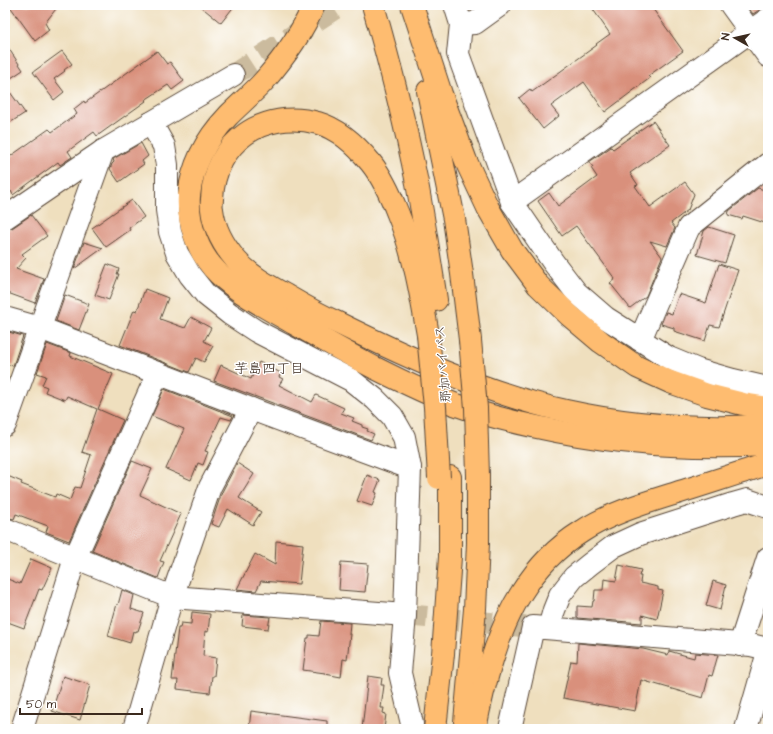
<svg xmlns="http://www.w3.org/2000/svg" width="773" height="734" viewBox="0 0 773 734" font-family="'Architects Daughter','Klee One',sans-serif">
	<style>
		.building { fill: #d9907b }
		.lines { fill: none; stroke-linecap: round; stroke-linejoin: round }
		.minor-tunnel { stroke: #cbbb9e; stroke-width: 22; stroke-dasharray: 22 11; stroke-linecap: butt }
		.minor-casing { stroke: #564536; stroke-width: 24 }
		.highway-casing { stroke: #564536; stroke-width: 24 }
		.minor { stroke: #fff; stroke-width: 22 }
		.highway { stroke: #febc70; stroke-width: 22 }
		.highway-bridge-casing { stroke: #564536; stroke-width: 24; stroke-linecap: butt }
		.highway-bridge { stroke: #febc70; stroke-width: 22 }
		.labels { text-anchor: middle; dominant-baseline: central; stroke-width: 3; stroke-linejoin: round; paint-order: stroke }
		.street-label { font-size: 13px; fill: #3b2a1e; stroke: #fff }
		.neighbourhood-label { font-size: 14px; fill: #3b2a1e; stroke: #fff }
	</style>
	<rect width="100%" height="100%" fill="#fff"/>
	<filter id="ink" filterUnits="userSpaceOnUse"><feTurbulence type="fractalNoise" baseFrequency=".025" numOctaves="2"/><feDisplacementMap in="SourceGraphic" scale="8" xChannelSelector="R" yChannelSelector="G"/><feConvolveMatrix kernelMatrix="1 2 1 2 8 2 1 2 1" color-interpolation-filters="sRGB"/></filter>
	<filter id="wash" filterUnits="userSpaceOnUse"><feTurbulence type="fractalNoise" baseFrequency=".012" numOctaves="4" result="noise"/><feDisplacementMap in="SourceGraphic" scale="16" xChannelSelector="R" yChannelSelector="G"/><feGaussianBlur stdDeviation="0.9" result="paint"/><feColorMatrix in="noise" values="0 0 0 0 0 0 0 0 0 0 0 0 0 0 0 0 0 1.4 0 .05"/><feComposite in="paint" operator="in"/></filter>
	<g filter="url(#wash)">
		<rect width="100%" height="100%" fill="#efdfbe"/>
		<g id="blocks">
			<g class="building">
				<polygon points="9,5 59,5 45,23 49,30 35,41"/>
				<polygon points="199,5 235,5 221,23"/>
				<polygon points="590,5 650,5 683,51 648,76 650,78 605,112 584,82 551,106 559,116 543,129 519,98 530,89 532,92 597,45 596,44 610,34"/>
				<polygon points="746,5 768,5 768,7 761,9 753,14"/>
				<polygon points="5,43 23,70 5,82"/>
				<polygon points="62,51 72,64 64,70 65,71 54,79 64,92 54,100 33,72"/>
				<polygon points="157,51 167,64 170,62 184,81 172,90 168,85 145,100 146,101 97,136 94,132 68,151 72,157 60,165 58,162 13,195 11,191 5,195 5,160 49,129 52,132 77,114 74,109 84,101 85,103"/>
				<polygon points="5,85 25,113 5,126"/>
				<polygon points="653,121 670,145 630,173 638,185 635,186 650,207 685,182 694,194 688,210 671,223 675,228 667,246 650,241 662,257 646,296 630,308 610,283 615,279 576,226 562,236 538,201 549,193 558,206 597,177 591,168 593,167 589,162 611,147 613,149"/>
				<polygon points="141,143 148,156 142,161 144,164 119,182 110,169 112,164 114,162 113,159"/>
				<polygon points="758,188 768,191 768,224 743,216 742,219 728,215 729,211"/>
				<polygon points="132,200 144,217 129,228 130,230 106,247 92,228"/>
				<polygon points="31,215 47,236 22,254 26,258 16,269 44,279 35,303 5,292 5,230 12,228"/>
				<polygon points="709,227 734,235 725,263 697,255 704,231"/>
				<polygon points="84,242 103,248 74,269"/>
				<polygon points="107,264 119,269 117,274 119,274 109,300 95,295"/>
				<polygon points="719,264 738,270 719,327 710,325 705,341 674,331 674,328 661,324 666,312 672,314 679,294 706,303"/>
				<polygon points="145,289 168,298 160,319 185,328 191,317 211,328 204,341 213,346 204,362 196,358 189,372 120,345 134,310 137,311"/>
				<polygon points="65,295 89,304 79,330 56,321"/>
				<polygon points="5,331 23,336 13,366 5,364"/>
				<polygon points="47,344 71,353 70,356 113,374 98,409 123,420 69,541 46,532 48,526 16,514 14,519 5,517 5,475 22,482 21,484 55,497 56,494 70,500 75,487 80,488 91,455 82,452 97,409 67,396 65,400 45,392 47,387 42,385 46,376 37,373"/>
				<polygon points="259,362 281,373 279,377 283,379 279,385 312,402 316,395 344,408 341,413 354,418 352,421 362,425 362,427 368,429 367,431 374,434 371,440 214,381 221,365 251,379"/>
				<polygon points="164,389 233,416 231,420 221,417 205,451 208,452 203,465 198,463 191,480 166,469 184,429 152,416"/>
				<polygon points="132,461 152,469 140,495 181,514 160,561 164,562 158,578 92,551"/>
				<polygon points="237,463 254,474 239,498 261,512 253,525 228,509 219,527 211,524 222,492"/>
				<polygon points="367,475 380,480 375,492 377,493 372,506 357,501"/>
				<polygon points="276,541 303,544 299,584 261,581 256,591 237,589 255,554 275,565"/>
				<polygon points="31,559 52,568 42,590 39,589 24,628 5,621 5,578 20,584"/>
				<polygon points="341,562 368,564 365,592 339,590"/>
				<polygon points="619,565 641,570 639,576 641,576 640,583 658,587 658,590 663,591 657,619 642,615 642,623 577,618 577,606 592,607 593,601 594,601 595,590 603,590 604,579 616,581"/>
				<polygon points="713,581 726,585 720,610 706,606"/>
				<polygon points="122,590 134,595 131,609 144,613 138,631 136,631 136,632 133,631 130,643 108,636 117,604 118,605"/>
				<polygon points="192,612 210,614 208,632 205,631 203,656 216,658 214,676 212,676 210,693 177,689 178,680 172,680 178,628 180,628 181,623 191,624"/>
				<polygon points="243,615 270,617 268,629 242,626"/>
				<polygon points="321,621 350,623 349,634 350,634 347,660 343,659 341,677 325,674 325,673 303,670 307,638 309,638 309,635 319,636"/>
				<polygon points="578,643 643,649 668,655 669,651 694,658 695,653 718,655 712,676 709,675 703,698 641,680 635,711 563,698 571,661 577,662"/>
				<polygon points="63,676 90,685 80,720 52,711"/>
				<polygon points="368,676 382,678 381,685 384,685 381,708 384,708 383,713 386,714 384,729 362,729"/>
				<polygon points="251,711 327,721 327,729 249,729"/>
			</g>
		</g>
	</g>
	<g filter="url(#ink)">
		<use href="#blocks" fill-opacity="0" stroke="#564536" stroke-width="1"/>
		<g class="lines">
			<g class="minor-tunnel">
				<polyline points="233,75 340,5"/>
				<polyline points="405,615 533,627"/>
			</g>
			<defs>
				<g id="minor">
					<polyline points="455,5 461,24 458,54 512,202 553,262 576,292 606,318 669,358 698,370 733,380 768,388"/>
					<polyline points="731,5 768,56"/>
					<polyline points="461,24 475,23 500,5"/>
					<polyline points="151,123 164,146 167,165 167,210 170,232 177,253 190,275 206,295 230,314 256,331 351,380 375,399 392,416 404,437 410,468 405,615 400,673 412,724 411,729"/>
					<polyline points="512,202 768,19"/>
					<polyline points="5,218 103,151 233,75"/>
					<polyline points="5,318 40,328 251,409 410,468"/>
					<polyline points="640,340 689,227 768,164"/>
					<polyline points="5,425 103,151"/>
					<polyline points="5,529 172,597 405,615"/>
					<polyline points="549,628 554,610 560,595 574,577 590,564 614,546 640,534 733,504 747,500 768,507"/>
					<polyline points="740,645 768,558"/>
					<polyline points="22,729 75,558 158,373"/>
					<polyline points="134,729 172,597 210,487 251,409"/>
					<polyline points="510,729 533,627 751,645 768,649"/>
					<polyline points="746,729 768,652"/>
				</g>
				<g id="highway">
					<path d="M314 5C302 33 284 58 264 81 253 93 240 104 228 116 207 138 192 165 189 196 187 224 199 255 219 274 241 295 269 309 295 324 322 339 348 354 375 368 401 381 427 394 454 404 481 414 509 421 537 427 613 444 691 449 768 445"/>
					<path d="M373 5C390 64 405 123 417 183 424 221 430 261 436 300"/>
					<polyline points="412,5 441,94 466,161 488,208 512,250 538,285 569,315 601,342 637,367 670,382 707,395 743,404 768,408"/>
					<polyline points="428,91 454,219 462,274 470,340"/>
					<path d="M428 335C421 294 414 253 398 214 391 196 383 178 371 163 357 146 339 129 318 123 264 108 214 142 212 199 212 202 211 206 212 209 214 228 224 246 236 260 250 276 269 286 287 296 304 306 320 315 338 323 411 359 485 393 566 411 620 423 676 428 732 427 744 427 756 425 768 424"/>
					<polyline points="465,722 475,609 478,543 478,476"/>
					<polyline points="435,729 443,654 450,557 450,477"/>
					<path d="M475 729C483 686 498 629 522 592 537 568 557 547 581 532 606 515 641 504 670 495 703 485 735 474 768 464"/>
				</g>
			</defs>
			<use href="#minor" class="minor-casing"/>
			<use href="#highway" class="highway-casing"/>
			<use href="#minor" class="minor"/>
			<use href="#highway" class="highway"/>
			<defs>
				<g id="highway-bridge">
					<polyline points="428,335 435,407 439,478"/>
					<polyline points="470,340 476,408 478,476"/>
				</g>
			</defs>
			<use href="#highway-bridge" class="highway-bridge-casing"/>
			<use href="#highway-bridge" class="highway-bridge"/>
		</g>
	</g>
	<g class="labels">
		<g class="street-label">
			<text transform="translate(443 364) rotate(-95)">那加バイパス</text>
		</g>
		<g class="neighbourhood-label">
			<text x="269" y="369">芋島四丁目</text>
		</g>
	</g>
	<rect width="773" height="734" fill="none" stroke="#fff" stroke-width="20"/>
	<g transform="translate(735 38) rotate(278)" stroke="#ffffff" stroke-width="3" paint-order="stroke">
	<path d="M0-3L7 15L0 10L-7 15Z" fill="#3b2a1e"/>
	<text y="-6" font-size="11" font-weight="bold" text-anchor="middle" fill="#3b2a1e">N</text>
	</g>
	<path d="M20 708v6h122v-6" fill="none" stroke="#3b2a1e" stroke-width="2"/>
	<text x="26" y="708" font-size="12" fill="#3b2a1e" stroke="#ffffff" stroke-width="3" paint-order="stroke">50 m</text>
</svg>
